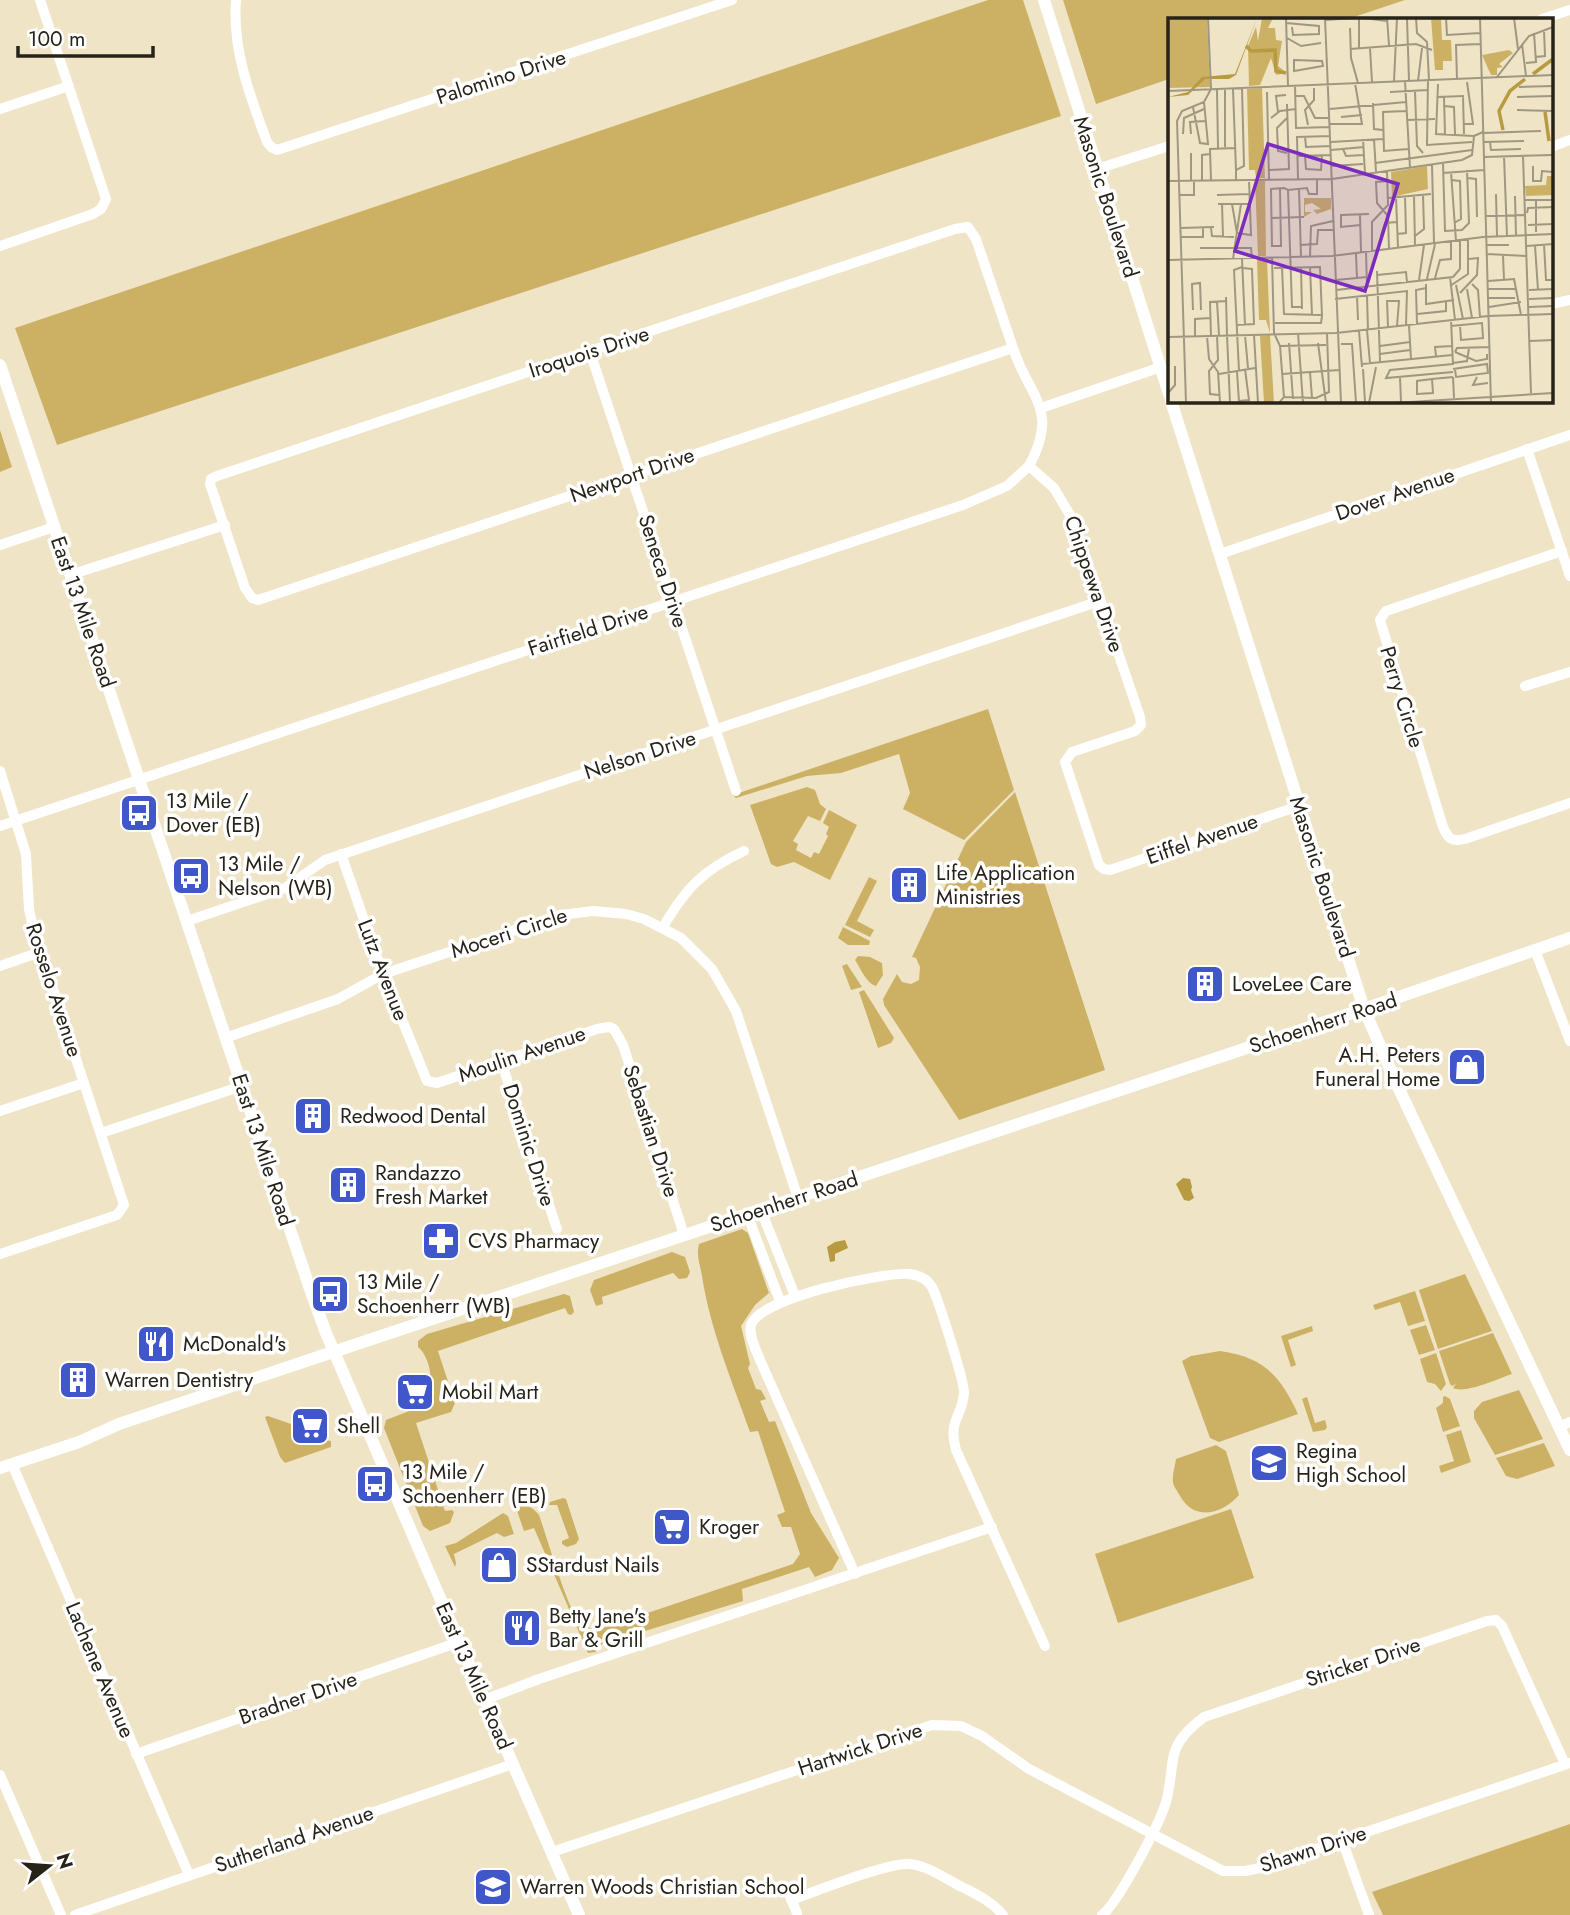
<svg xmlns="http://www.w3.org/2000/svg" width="1570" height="1915" viewBox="0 0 1570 1915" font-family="Jost,sans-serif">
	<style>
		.green { fill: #ccb165 }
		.water { fill: #b89a41 }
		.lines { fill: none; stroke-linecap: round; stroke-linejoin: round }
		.minor { stroke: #fff; stroke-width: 10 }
		.tertiary { stroke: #fff; stroke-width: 12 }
		.secondary { stroke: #fff; stroke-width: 12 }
		.labels { text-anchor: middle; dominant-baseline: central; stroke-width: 7; stroke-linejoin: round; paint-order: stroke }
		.street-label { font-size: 21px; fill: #272318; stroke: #fff }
		.poi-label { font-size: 21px; fill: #272318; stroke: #fff; text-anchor: start }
		.inset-river { fill: none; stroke: #b89a41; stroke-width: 3.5 }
		.inset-road { fill: none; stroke: #9f9780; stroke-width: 2 }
		.view { fill: #7b2cbf; fill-opacity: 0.15; stroke: #7b2cbf; stroke-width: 3.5 }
		.inset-edge { fill: none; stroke: #272318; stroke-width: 3.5 }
	</style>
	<rect width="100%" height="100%" fill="#efe4c6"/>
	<g class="green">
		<polygon points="988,0 1023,0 1061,116 57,445 15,328"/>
		<polygon points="1063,0 1405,0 1348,19 1169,19 1169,79 1096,104"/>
		<polygon points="0,430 12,467 0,472"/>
		<polygon points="988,709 1014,790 964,840 903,809 910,793 899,754 841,773 807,776 736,798 733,795"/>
		<polygon points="807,787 815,790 820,804 826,809 820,821 808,816 793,841 798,844 796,850 811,858 814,852 819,854 828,836 826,834 829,827 823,823 829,810 857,825 830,880 794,862 777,867 771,864 750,805"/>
		<polygon points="1015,792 1105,1070 959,1120 884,1005 883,999 897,974 902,982 911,984 919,980 920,967 916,958 912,957 966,842"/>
		<polygon points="869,877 877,881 857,921 874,930 870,937 845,925"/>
		<polygon points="843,927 870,941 869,945 848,945 838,938"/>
		<path d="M858 956 870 957 882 963 883 975 876 986C866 983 861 969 855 960Z"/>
		<polygon points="847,964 862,987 851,990 842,966"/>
		<polygon points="864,990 894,1038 891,1043 878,1048 859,992"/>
		<path d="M742 1229 748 1233 769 1293 755 1305 741 1326 750 1364 748 1368 756 1389 761 1390 766 1399 760 1401 769 1422 775 1421 811 1513 839 1558 832 1570 815 1577 809 1567 742 1589 743 1601 596 1646V1652L588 1653 534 1528 524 1531 516 1508C527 1503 532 1507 539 1515 546 1534 569 1614 581 1624 585 1627 593 1628 597 1630L793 1564 800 1554 791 1527H782L777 1515 785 1512 758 1431 750 1432C732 1381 710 1329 702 1276 700 1264 696 1256 699 1244Z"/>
		<polygon points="672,1252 685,1257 690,1272 687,1278 679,1279 673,1273 602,1297 603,1304 596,1306 590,1290 594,1280"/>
		<polygon points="1465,1274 1492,1331 1438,1349 1419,1290"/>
		<polygon points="1415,1291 1425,1321 1408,1326 1400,1302 1375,1310 1373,1305"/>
		<path d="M564 1294 570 1296 574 1312 571 1315 568 1314 565 1308 438 1351 455 1403 451 1412 416 1423 445 1511 452 1510 454 1512 450 1523 430 1531 423 1526 384 1428 386 1420 417 1408 430 1376C431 1368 425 1352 418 1347V1341L427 1334Z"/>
		<polygon points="1426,1325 1435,1350 1419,1355 1410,1330"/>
		<polygon points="1312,1326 1313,1331 1288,1340 1296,1365 1291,1367 1281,1336"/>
		<path d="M1493 1333 1512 1374C1497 1379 1466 1394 1453 1388L1456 1384 1452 1386 1450 1384 1439 1351Z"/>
		<path d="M1220 1351C1263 1357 1280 1375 1298 1414L1219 1442 1210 1438 1182 1361 1191 1356Z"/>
		<polygon points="1436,1353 1446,1384 1441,1391 1435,1384 1427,1382 1420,1359"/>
		<polygon points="1519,1390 1543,1439 1495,1455 1474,1418 1474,1411 1482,1402"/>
		<polygon points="1445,1396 1450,1399 1460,1426 1443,1432 1436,1408 1443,1403 1443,1397"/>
		<polygon points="1307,1397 1315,1423 1325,1420 1327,1427 1325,1430 1313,1432 1302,1399"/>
		<polygon points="268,1416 294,1425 316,1439 331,1441 331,1447 285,1463 280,1457 265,1417"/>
		<polygon points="1461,1430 1471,1462 1441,1473 1439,1466 1454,1461 1446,1435"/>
		<polygon points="1544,1443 1555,1466 1517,1479 1506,1476 1496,1458"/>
		<path d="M1216 1445 1226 1451 1239 1495C1222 1514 1195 1522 1180 1496 1178 1492 1173 1486 1173 1482 1172 1475 1175 1466 1176 1459Z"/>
		<polygon points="563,1498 566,1499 579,1539 576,1544 567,1547 562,1544 562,1541 569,1538 557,1505 549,1505 550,1502"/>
		<polygon points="1231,1509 1254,1578 1118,1623 1095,1554"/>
		<polygon points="503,1513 508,1516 514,1534 504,1537 497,1533 454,1554 456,1563 455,1567 445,1546 456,1543"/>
		<polygon points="1570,1824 1570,1915 1383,1915 1372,1892"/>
	</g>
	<g class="water">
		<polygon points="1183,1178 1190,1179 1192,1187 1191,1190 1194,1198 1189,1201 1184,1200 1176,1184"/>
		<polygon points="845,1240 848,1248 835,1254 835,1261 830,1262 827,1247 835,1242"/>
	</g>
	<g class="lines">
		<g class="minor">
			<path d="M236 0C232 49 250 96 267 142L271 147 277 150 732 0"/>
			<polyline points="1542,19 1570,10"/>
			<polyline points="0,109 69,86"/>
			<polyline points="1551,147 1570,140"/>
			<polyline points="1097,169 1169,146"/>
			<polyline points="0,246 93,214 101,209 106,199 40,0"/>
			<polyline points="1551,304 1570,300"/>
			<path d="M1013 348 258 600 252 598 245 588 210 484 211 479 217 476 955 229 968 227 976 239 1013 348C1029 398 1060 408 1029 466L1054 488 1073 520 1140 717 1141 725 1135 731 1072 752 1065 762 1099 865 1104 869 1110 870 1299 806"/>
			<polyline points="590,352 736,791"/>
			<polyline points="1041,408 1161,367"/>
			<polyline points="1527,449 1570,576"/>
			<polyline points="0,545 54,527"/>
			<path d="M1562 551 1386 611 1380 620 1443 827C1448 839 1452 842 1465 839L1570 803"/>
			<polyline points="1220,554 1570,435"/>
			<polyline points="70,575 225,525"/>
			<polyline points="1525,686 1570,672"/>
			<polyline points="0,771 26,854 29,909 33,928 124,1205 117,1215 0,1254"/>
			<polyline points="0,826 963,505 1007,486 1029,466"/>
			<polyline points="341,854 379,963 427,1081 437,1083 597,1029 609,1027 614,1029 623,1045 684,1235"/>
			<polyline points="187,921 285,888 325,860 1100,601"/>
			<path d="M663 927C686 888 703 870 744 851"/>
			<polyline points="1535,950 1570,1041"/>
			<polyline points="0,966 40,952"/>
			<polyline points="225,1038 338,999 383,974 561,915 593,911 626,914 644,919 681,938 712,969 736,1011 798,1198"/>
			<polyline points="501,1061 557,1229"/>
			<polyline points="0,1111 84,1083"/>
			<polyline points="101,1133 242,1086"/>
			<polyline points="761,1210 795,1296"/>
			<polyline points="747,1214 780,1301"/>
			<polyline points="1559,1427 1570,1422"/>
			<polyline points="12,1464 189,1875"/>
			<path d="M855 1574 760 1360C756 1350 748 1335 751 1325 759 1298 882 1272 909 1274 919 1275 927 1278 932 1287 938 1299 965 1382 964 1394 961 1420 948 1419 956 1450L1045 1646"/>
			<polyline points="484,1700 539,1679 992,1527"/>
			<polyline points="136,1754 459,1642"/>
			<polyline points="0,1775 61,1915"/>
			<polyline points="1342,1840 1369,1915"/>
			<polyline points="552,1852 932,1725 961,1726 982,1736 1029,1769 1223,1871 1245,1871 1260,1868 1570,1763"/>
			<polyline points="786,1888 797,1913"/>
			<path d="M791 1900C815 1892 888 1862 909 1864 926 1865 943 1877 958 1885 974 1893 992 1901 1003 1915"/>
			<polyline points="75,1915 513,1764"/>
			<path d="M1102 1915C1118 1903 1160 1823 1166 1802 1177 1760 1163 1748 1204 1717L1487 1621 1496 1620 1502 1626 1565 1764"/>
		</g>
		<g class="tertiary">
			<polyline points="1044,0 1169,394"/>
			<polyline points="1171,401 1364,1009 1399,1089 1570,1450"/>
		</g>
		<g class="secondary">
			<polyline points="0,365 310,1289 326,1333 430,1575 579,1915"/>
			<polyline points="0,1468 79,1442 119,1424 312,1359 1364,1009 1570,938"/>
		</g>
	</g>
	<defs>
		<symbol id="bus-square" viewBox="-11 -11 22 22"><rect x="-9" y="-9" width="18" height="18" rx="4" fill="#4057ca" stroke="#fff"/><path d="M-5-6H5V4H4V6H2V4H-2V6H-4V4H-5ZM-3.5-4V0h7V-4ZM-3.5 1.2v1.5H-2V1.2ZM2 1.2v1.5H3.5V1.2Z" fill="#fff"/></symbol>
		<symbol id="building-square" viewBox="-11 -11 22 22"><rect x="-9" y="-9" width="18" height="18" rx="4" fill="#4057ca" stroke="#fff"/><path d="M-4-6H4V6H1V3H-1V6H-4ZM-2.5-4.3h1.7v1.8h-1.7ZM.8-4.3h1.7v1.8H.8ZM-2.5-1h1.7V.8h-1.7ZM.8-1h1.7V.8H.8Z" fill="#fff"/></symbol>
		<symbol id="shop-square" viewBox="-11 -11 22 22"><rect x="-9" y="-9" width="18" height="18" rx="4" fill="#4057ca" stroke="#fff"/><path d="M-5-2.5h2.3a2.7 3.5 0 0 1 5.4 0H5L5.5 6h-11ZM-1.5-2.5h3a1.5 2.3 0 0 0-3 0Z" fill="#fff"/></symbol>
		<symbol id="pharmacy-square" viewBox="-11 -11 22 22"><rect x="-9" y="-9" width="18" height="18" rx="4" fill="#4057ca" stroke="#fff"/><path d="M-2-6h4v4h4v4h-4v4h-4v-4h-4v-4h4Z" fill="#fff"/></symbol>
		<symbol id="restaurant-square" viewBox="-11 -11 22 22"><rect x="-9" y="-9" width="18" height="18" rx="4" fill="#4057ca" stroke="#fff"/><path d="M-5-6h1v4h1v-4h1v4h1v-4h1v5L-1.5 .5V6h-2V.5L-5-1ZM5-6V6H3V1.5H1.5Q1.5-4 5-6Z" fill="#fff"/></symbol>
		<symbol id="supermarket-square" viewBox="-11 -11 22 22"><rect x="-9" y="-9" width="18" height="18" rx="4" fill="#4057ca" stroke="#fff"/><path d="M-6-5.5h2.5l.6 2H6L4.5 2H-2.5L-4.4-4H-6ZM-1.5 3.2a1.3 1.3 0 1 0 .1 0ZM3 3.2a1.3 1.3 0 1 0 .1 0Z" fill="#fff"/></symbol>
		<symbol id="school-square" viewBox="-11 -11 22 22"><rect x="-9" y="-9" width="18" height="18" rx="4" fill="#4057ca" stroke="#fff"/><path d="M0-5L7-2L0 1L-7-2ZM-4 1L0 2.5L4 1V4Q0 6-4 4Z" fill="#fff"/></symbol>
	</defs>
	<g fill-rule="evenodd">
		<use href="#bus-square" x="117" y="791" width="44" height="44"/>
		<use href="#bus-square" x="169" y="854" width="44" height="44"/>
		<use href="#building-square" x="887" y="863" width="44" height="44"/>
		<use href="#building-square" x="1183" y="962" width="44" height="44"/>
		<use href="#shop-square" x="1445" y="1045" width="44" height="44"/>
		<use href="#building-square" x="291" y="1094" width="44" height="44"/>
		<use href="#building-square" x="326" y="1163" width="44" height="44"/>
		<use href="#pharmacy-square" x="419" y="1219" width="44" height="44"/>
		<use href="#bus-square" x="308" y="1272" width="44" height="44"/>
		<use href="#restaurant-square" x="134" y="1322" width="44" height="44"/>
		<use href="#building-square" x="56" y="1358" width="44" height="44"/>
		<use href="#supermarket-square" x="393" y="1370" width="44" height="44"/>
		<use href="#supermarket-square" x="288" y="1404" width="44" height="44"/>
		<use href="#school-square" x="1247" y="1441" width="44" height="44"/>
		<use href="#bus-square" x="353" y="1462" width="44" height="44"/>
		<use href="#supermarket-square" x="650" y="1505" width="44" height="44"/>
		<use href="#shop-square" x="477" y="1543" width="44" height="44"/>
		<use href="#restaurant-square" x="500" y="1606" width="44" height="44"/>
		<use href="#school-square" x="471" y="1865" width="44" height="44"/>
	</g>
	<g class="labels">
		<g class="street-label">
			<text transform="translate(501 77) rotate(-18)">Palomino Drive</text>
			<text transform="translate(1106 197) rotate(72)">Masonic Boulevard</text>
			<text transform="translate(589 352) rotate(-18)">Iroquois Drive</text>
			<text transform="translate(632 475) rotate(-19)">Newport Drive</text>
			<text transform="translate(1395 494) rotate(-19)">Dover Avenue</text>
			<text transform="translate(663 571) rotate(72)">Seneca Drive</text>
			<text transform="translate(1094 584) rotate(71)">Chippewa Drive</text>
			<text transform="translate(83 612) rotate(71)">East 13 Mile Road</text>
			<text transform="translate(588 630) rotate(-18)">Fairfield Drive</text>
			<text transform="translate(1402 697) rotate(73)">Perry Circle</text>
			<text transform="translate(640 755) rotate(-18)">Nelson Drive</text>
			<text transform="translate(1202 839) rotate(-19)">Eiffel Avenue</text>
			<text transform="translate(1322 877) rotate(72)">Masonic Boulevard</text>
			<text transform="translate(509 933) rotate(-18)">Moceri Circle</text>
			<text transform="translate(383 970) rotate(69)">Lutz Avenue</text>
			<text transform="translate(54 990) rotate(72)">Rosselo Avenue</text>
			<text transform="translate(1323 1023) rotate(-18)">Schoenherr Road</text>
			<text transform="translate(522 1054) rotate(-19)">Moulin Avenue</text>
			<text transform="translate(651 1131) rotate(72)">Sebastian Drive</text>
			<text transform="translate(529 1145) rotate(72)">Dominic Drive</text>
			<text transform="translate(263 1150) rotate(72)">East 13 Mile Road</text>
			<text transform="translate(784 1202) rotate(-18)">Schoenherr Road</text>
			<text transform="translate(1363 1662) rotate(-18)">Stricker Drive</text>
			<text transform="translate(100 1670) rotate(67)">Lachene Avenue</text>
			<text transform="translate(474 1676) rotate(66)">East 13 Mile Road</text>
			<text transform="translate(298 1698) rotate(-19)">Bradner Drive</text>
			<text transform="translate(860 1749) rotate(-18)">Hartwick Drive</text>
			<text transform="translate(294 1839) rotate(-19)">Sutherland Avenue</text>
			<text transform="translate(1313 1849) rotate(-18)">Shawn Drive</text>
		</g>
		<g class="poi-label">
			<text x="166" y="801">13 Mile /<tspan x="166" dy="24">Dover (EB)</tspan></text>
			<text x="218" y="864">13 Mile /<tspan x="218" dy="24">Nelson (WB)</tspan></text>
			<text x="936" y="873">Life Application<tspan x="936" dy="24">Ministries</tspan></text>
			<text x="1232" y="984">LoveLee Care</text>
			<text x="1440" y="1055" text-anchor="end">A.H. Peters<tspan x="1440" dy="24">Funeral Home</tspan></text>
			<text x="340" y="1116">Redwood Dental</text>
			<text x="375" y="1173">Randazzo<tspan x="375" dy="24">Fresh Market</tspan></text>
			<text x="468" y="1241">CVS Pharmacy</text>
			<text x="357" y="1282">13 Mile /<tspan x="357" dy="24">Schoenherr (WB)</tspan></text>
			<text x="183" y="1344">McDonald's</text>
			<text x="105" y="1380">Warren Dentistry</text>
			<text x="442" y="1392">Mobil Mart</text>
			<text x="337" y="1426">Shell</text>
			<text x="1296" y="1451">Regina<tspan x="1296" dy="24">High School</tspan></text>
			<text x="402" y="1472">13 Mile /<tspan x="402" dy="24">Schoenherr (EB)</tspan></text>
			<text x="699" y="1527">Kroger</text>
			<text x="526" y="1565">SStardust Nails</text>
			<text x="549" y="1616">Betty Jane's<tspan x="549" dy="24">Bar &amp; Grill</tspan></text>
			<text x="520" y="1887">Warren Woods Christian School</text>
		</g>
	</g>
	<g transform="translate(1168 18)">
		<rect width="385" height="385" fill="#efe4c6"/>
		<path d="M0 0H39L42 69 0 70ZM94 0H105L100 10H107L108 22 114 23 110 48 119 55 108 57 103 40 92 67 81 68 80 28 88 9 90 23ZM263 0H273L274 22H283L284 43H275V52H267ZM341 32 345 35 331 46 335 49 329 50V57H323L314 37ZM94 70 97 160H88L87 152H81L79 71ZM259 148 260 171 224 179 223 154ZM379 158H385V177L358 178 357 168 378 167ZM87 163H97L98 238H90ZM136 180H163V191L149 196 145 192 153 191 144 185 137 187V194H144L136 199ZM89 242H99L102 315 98 302H91ZM102 317 106 385H96L92 318Z" fill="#ccb165"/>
		<path d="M89 0 68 57 61 61H37L20 77 0 79 20 74 34 59 67 56Z" fill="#b89a41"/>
		<path class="inset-river" d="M78 28 83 33 107 32 108 53 118 55M365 56 385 41M377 94 381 123M335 112 331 93 342 73 357 61"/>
		<path class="inset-road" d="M40 0 43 71M118 0 120 68M157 0 173 385M191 0V30M195 0 219 3M219 0 221 27M239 0 241 63M248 0 249 15 259 24 261 62M278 0 279 17 312 15M312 0 323 385M346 0 350 31M157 2 186 0M118 5 151 8V16L125 17 124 9M182 10 183 40 190 65M119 20 133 28 153 25M354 26 358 58M202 30 204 64M182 31 248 26 264 32M367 39 377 38 376 12M126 42 154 43 155 48 126 53ZM358 45 368 44 366 15M329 59 361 18 385 9M289 61 288 27 312 26M260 62 259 127 304 124M226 63 229 0M237 63 242 150M250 63 254 30M270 66 268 116 306 118M127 67 128 110 162 109M351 69 385 68M57 70V129M65 71 68 152M49 72 50 130M0 73 385 57M247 73 249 128 255 135M99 74 101 161M222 74 260 72M127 78H136L147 100H161M295 78 296 116M269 79 296 78M276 79 277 116M349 79 385 78M205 85 206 111 215 112M276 88 286 89 287 116M25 89 32 125 40 126 36 84M162 91 238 84M349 92 385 93M238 93 215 94 216 133 240 131M110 94 108 78 118 77M173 99 194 97M103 100 112 93 128 91M239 102 267 101M162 106H194L187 65M296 106H305L299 64M140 107 137 92 146 82V70M315 115 373 113M15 116 16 100 36 91M23 116 22 104 37 103M137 118 138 129 162 128M195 121 197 156M206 121 208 154M163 124 215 121M316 124 356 123M322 124 323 132 353 131M175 131 178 138 195 137M163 132 196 129M23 135V162M119 135 110 133 109 110 119 100M129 138 163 137M137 138 138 151 153 152 154 137M336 138 339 218M355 138 363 375M316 139 385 137M207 145 304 132M275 145 277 213 294 212 301 205 299 152M264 147 266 225M164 148 195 146M365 148V163H373L374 153 385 154M101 152 121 151 119 86M283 154 288 223M275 155 316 152M300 160 308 161 309 199M130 161 129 119 162 118M34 162V137L42 136M43 162 42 131 67 130M68 162V152L76 148 74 70M283 162 292 163 293 201 286 205M0 163 164 161 294 142 304 137 306 118 315 114M220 163 208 164 209 185 220 198 221 231M131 170 133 239M112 171 113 228H104L103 171 116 170 120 172 139 170 141 176H149V161M120 172 124 289H134M328 176 329 218M11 177H26V162M49 177 81 176M246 177 247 227M347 178 348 217M228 179 230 230M220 180 263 176M357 182H385M368 183V214M50 186H82M54 186 55 218M64 186 69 215M359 195 360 190 385 189M192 197 193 234M318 198 358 197M103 200 136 199M192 207 173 209V197L201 196M360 207 385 206M12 210 46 209M43 210 44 218 66 219M69 215 83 217 81 162M229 216 238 215 237 178M213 218 217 205 229 204M247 218 256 211 255 176M13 219H35V210M292 222V251M376 226 378 262H385M132 227 149 226 150 212H165M319 227H341M359 228 385 226M367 228 370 272M32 230H83L84 240M204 233V204L220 187 219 153M198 234 199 268M188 236 189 260M319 236 359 238M335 237 336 262M142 239 143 208 165 203M104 240 106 315 112 328 116 379 111 385M65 241 73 186M74 241 77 307M0 242 164 238 315 219 385 216M114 249 116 296 154 297M142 249 144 297M106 250 152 249 154 298 153 305H107M133 250 134 291M209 253 212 344M209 257 238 254 239 264M282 259 287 302M267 260 272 242 283 241V223M259 261 267 226M346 261 353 297M168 262 199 259M251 262 256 227M320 263 347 261M258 266V286L286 282M304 266 310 272 312 299M288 267 295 301M282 268 300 256V221M299 271 304 300M320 271H347M168 272 285 259 292 251M361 272 385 271M292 275 309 257 310 240 301 241M189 278 190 302M199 278 200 312M58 279 59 317M321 280H347M167 281 239 273 238 307M361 281 385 280M219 282 220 309M49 283 51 317M219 283H231L229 308M321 289 353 284M361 289 385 288M25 292 24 266 32 265 33 292M249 296 278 293V284M283 302 285 347M249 306 248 272 258 270M68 307 86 306 84 251 75 250M241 307 243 341M292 307 293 322 316 320M283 308 314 305 315 320M199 312 202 345M191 313 194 349M130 315 135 385M49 317 50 342 41 353 42 376 51 377M59 317 62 385M77 317 80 350M86 317 90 385M27 318V301L42 300M39 318 41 341 50 354 52 385M43 318 42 284 58 283M0 319 168 315 320 298 385 296M362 323 385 322M121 325 125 381M150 325 158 385M173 326H184L188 385M112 328 158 327M212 328 242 324M287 334 308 343 319 341V336M287 334 289 330 321 329M212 336 242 332M268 338 267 329 284 328M285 345 299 343 301 330M194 346 284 337M285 346 222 352 218 360 285 354M195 351 197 384M285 351 319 346 320 355 288 359 287 351M71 353 66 252 74 249M69 354 71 384M142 354 144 380M51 356 87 350M114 356 171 352M232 359 233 384M285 359 286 380M309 359 305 367 320 365M264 361 265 375 249 376V363L264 361 285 359M0 375 7 367V348M116 379 148 380 161 374 159 315M71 383 81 382 77 351M18 385 9 103 14 93 36 84 43 71M201 385 208 349M226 385 385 375"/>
		<path class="view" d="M100 126 230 166 197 273 67 233Z"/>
		<rect width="385" height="385" class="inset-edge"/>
	</g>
	<g transform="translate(49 1866) rotate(73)" stroke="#ffffff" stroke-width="5" paint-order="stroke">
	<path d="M0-5L12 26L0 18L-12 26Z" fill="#272318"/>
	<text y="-10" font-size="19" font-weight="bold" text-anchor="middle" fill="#272318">N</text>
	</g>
	<path d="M18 46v10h135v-10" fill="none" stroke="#272318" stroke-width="3.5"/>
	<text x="28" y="46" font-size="21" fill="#272318" stroke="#ffffff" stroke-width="5" paint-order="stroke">100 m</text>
</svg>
